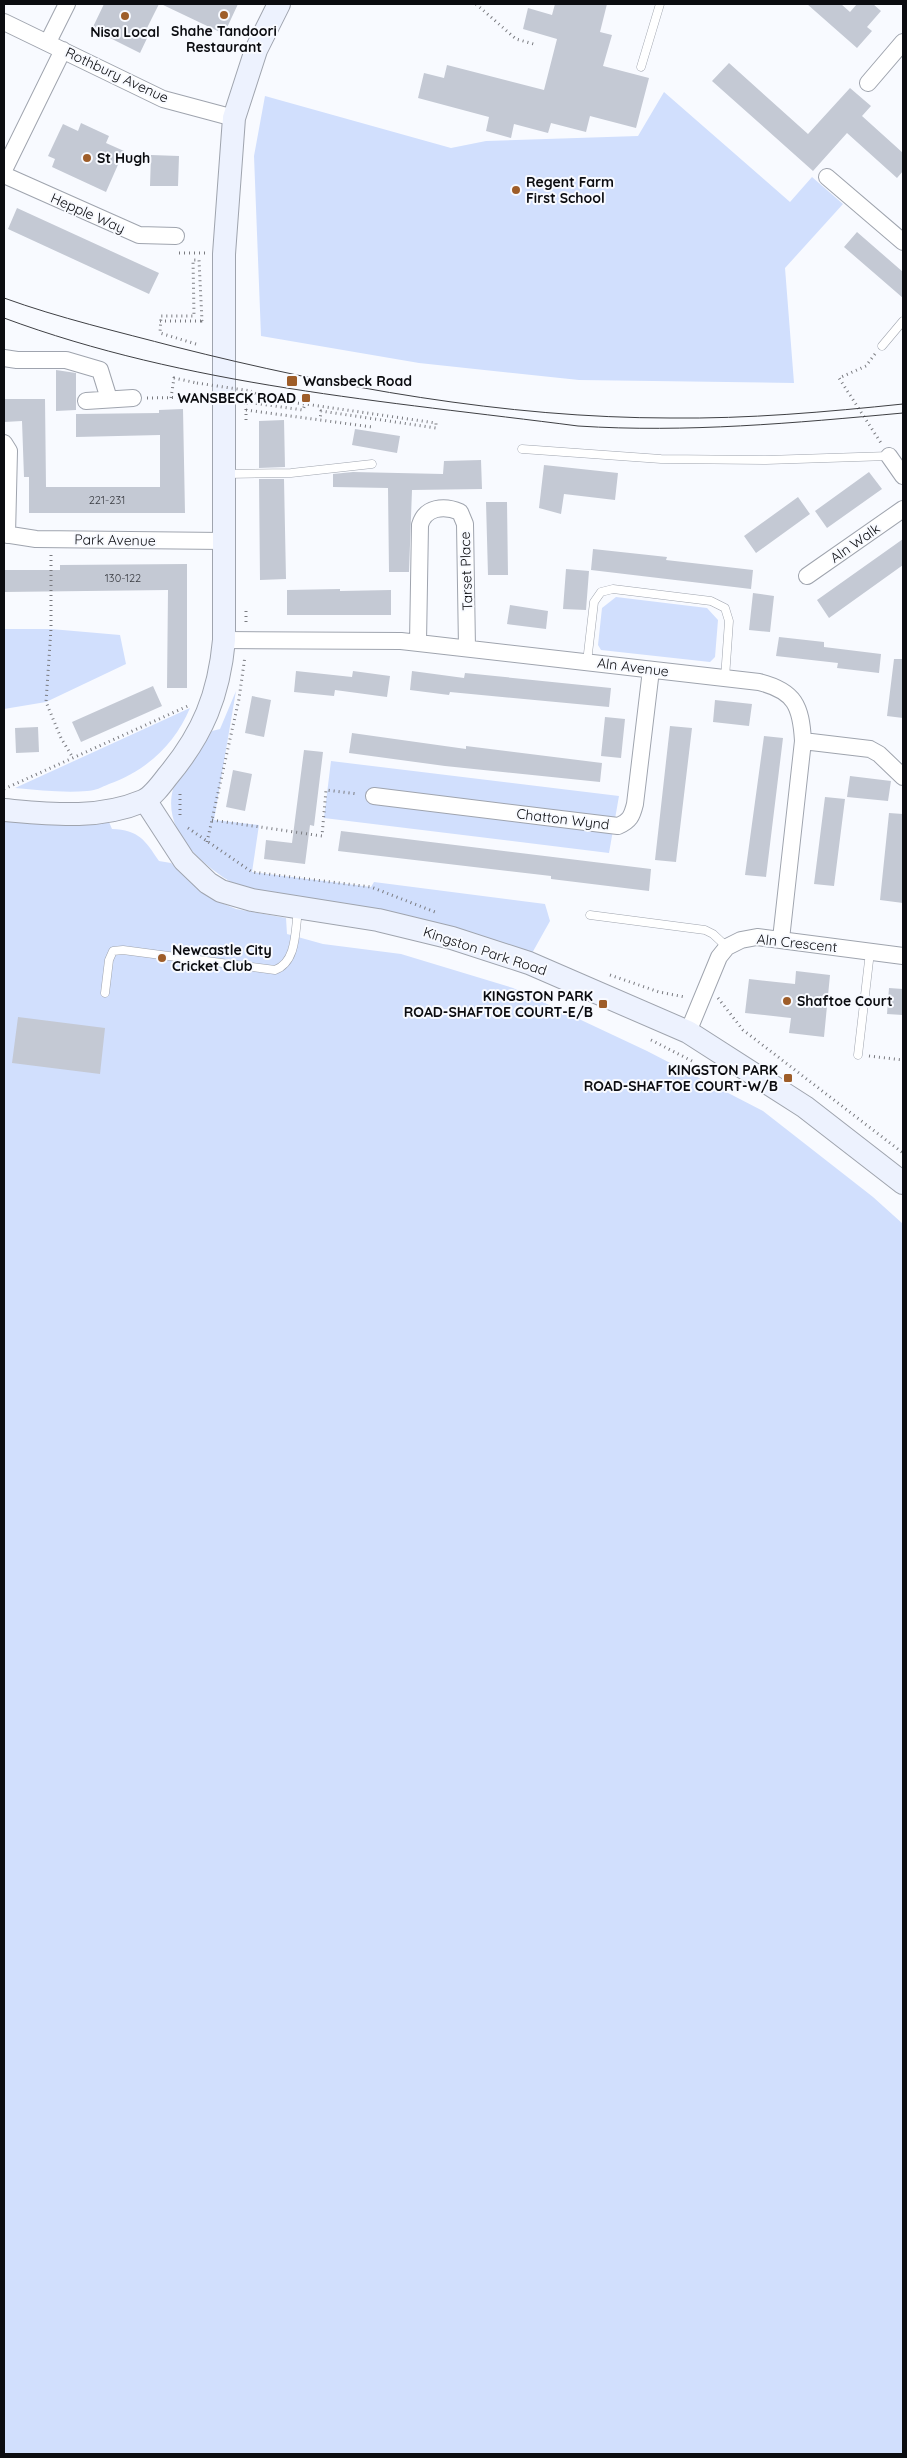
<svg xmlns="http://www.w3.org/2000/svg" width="907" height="2458" viewBox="0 0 907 2458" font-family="Quicksand,sans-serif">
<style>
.green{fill:#d1dffd}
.building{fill:#c4c9d4}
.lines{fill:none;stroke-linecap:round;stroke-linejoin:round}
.lane-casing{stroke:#9fa4ae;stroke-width:9}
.street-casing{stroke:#9fa4ae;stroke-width:18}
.secondary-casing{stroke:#9fa4ae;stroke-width:24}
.path{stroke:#7a7b80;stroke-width:3;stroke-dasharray:1 4;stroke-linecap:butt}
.lane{stroke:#fff;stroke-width:8}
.street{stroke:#fff;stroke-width:16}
.secondary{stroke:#edf2fe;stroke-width:22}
.tram{stroke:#3f4044;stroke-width:1}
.path-bridge{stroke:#7a7b80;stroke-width:3;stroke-dasharray:1 4;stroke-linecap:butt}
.poi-dot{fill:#9e5d29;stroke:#f8faff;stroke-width:2}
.labels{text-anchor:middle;stroke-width:4;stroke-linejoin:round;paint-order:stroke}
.number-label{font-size:11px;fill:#393b41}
.poi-label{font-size:14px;font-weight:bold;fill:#0b0c10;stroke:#f8faff;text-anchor:start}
.street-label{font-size:14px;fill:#0b0c10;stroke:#f8faff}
</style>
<rect width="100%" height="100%" fill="#f8faff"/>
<path class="green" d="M664 92 790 202 812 177 843 204 785 268 794 383 579 380 419 363 261 336 254 156 265 96 451 148 486 141 638 136Z
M616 597 707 608 718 620 715 657 710 662 601 650 598 645 602 608Z
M4 629H51L120 635 126 664 46 702 4 709Z
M236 691 214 820 259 825 252 872 371 887 374 882 545 904 550 921 531 955 234 884C201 864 162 831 173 789L212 731 220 729Z
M190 708C175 744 146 771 109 784 102 787 95 791 87 791 63 793 39 790 15 788Z
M331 761 619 796 609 853 324 818Z
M4 820 109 822 112 829C139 830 145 840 159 861L171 863 200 890 219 902 236 909 286 918 287 934 323 944 401 954 513 988 647 1051 763 1111 873 1197 903 1224V2454H4Z"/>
<path class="building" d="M104 4H159L146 30 150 32 140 53 92 29Z
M161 4H238L224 34Z
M555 4H607L600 32 612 35 603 66 649 78 636 128 590 116 586 132 551 123 548 133 514 124 511 138 486 131 489 117 418 98 424 73 444 78 447 65 544 90 557 39 523 29 528 8 552 15Z
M807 4H841L850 12 857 4H873L881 11 867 27 872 31 857 48Z
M729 63 808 134 850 88 871 106 862 116 903 153V171L897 178 847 133 813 171 712 81Z
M81 123 109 136 106 143 124 151 106 192 52 167 55 159 48 156 63 124 78 131Z
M151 155 179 156 178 186H150Z
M17 208 159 273 149 294 8 229Z
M857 232 903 272V298L844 247Z
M56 370 76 373V410L56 411Z
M4 399H45L46 487H160V435L76 437V414L159 413V410L183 409 185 513H29V477H24L22 421 4 422Z
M284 420 285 467 259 468V421Z
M355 429 400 436 397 453 352 445Z
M481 460 482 489 412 490 409 572H389L388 488 333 487V474L353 472 443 474 444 461Z
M544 465 618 473 615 500 564 494 561 514 539 508Z
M869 472 882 489 827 528 815 511Z
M259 479H284L286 579 260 580Z
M798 497 810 514 756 553 744 536Z
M486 502H507L508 575H488Z
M903 539V565L829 618 817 600Z
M593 549 667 557 666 560 753 570 751 589 591 570Z
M187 564V688H167L168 590 4 592V570H60V565Z
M566 569 589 571 586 610 563 609Z
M340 589V591L391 590V615H287V590Z
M753 593 774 596 770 632 749 630Z
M510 605 548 611 546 629 507 624Z
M779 637 824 642V647L881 654 879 673 837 668 838 663 776 656Z
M894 659H903V718L887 716Z
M296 671 352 677 353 671 390 676 387 697 335 690 334 696 294 692Z
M412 671 464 678 465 673 611 688 609 707 450 692 449 695 410 690Z
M153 686 162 706 81 742 72 722Z
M252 696 271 700 264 737 245 733Z
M715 700 752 704 749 726 713 722Z
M605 717 625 719 621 758 601 756Z
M670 726 692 728 676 862 655 860Z
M38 727 39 752 16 753 15 728Z
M352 733 466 749V746L602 763 600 782 445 766 349 753Z
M764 736 783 738 766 877 745 875Z
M304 750 323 752 314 826 310 825 305 864 264 859 266 840 292 843Z
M233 770 252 774 245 811 226 807Z
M850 776 891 781 888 801 847 797Z
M825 797 845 799 834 886 814 884Z
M889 813 903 814V903L880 900Z
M341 831 651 869 649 891 551 879V876L338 851Z
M796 971 830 975 824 1037 789 1033 791 1018 745 1013 749 979 795 984Z
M889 988 903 989V1015L887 1014Z
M18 1017 105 1028 100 1074 12 1063Z"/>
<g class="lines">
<g class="lane-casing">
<path id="lane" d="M641 67 660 4
M882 346 903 321
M522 449 661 459 766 460 889 456
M226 474 291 473 372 464
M587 662 594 602 601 592 613 589 711 601 725 608 729 621 725 678
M590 915 705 930 713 934 727 947
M105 993 109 960 113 951 123 950 275 970C297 962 295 931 298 910
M858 1055 870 952"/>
</g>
<g class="street-casing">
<path id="street" d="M4 22 163 99 234 118
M48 42 67 4
M868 83 903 42
M4 170 63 50
M4 175 139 235 176 236
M827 177 903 242
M4 358 17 360H66L100 370 109 399
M86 401 133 398
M4 443 9 451 7 535
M889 456 903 476
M4 534 36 539 223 541
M807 576 903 509
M224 640 401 641 759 682C795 691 801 706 803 741L781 939
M418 642 420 525C425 507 444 505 460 512L465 524 467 648
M803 741 870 749 879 754 903 777
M374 796 618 826C630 821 632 816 635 804L651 670
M688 1032 719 957 727 947 741 940 757 937 903 956"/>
</g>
<g class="secondary-casing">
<path id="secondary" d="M145 800 184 860 208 883 221 891 252 900 378 920 452 938 529 963 688 1032 805 1107 903 1183
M4 810C50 814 98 820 143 801 152 797 161 785 167 777 203 734 219 695 224 640V254L234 118 256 50 279 4"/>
</g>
<path class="path" d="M476 4 516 39 537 45
M179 253H206
M160 321H202
M196 344 160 333 161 316H194L193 260H199L202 321H206
M875 354 866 366 839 378 881 443
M306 397 305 404 436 423V428L321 411 320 420
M147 398 206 397
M171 398 174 378 197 383
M246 402 303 410 305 404 267 400 251 391
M246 404V420
M246 410 372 427
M51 555V629L46 702 61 738 73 758
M246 611V625
M4 789 190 705
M180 815V794
M212 820 322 836 326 790 358 794
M188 828 252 872 371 887 435 912
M207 842 239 699 245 656
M610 975 659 992 685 997
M718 998 743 1030 903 1153
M651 1040 694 1062
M869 1056 903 1060"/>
<use href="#lane" class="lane"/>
<use href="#street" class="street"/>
<use href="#secondary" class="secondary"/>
<path class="tram" d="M4 298C59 318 119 332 176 347 334 387 506 418 670 418 748 419 826 412 903 404
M4 318C187 386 385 401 578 426 687 433 794 423 903 413"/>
<path class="path-bridge" d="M197 383 251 391"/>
</g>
<g class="poi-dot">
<circle cx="224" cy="15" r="5"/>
<circle cx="125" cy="16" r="5"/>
<circle cx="87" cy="158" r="5"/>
<circle cx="516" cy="190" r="5"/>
<rect x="286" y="375" width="12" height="12" rx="2.5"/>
<rect x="301" y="393" width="10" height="10" rx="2.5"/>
<circle cx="162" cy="958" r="5"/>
<circle cx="787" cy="1001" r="5"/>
<rect x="598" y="999" width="10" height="10" rx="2.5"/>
<rect x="783" y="1073" width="10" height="10" rx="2.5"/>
</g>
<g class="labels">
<g class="number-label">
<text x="107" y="504">221-231</text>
<text x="123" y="582">130-122</text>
</g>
<g class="poi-label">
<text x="224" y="36" text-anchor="middle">Shahe Tandoori<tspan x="224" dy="16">Restaurant</tspan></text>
<text x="125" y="37" text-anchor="middle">Nisa Local</text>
<text x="97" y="163">St Hugh</text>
<text x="526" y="187">Regent Farm<tspan x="526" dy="16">First School</tspan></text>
<text x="303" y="386">Wansbeck Road</text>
<text x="296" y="403" text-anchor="end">WANSBECK ROAD</text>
<text x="172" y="955">Newcastle City<tspan x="172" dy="16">Cricket Club</tspan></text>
<text x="593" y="1001" text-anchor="end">KINGSTON PARK<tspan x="593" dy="16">ROAD-SHAFTOE COURT-E/B</tspan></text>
<text x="797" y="1006">Shaftoe Court</text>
<text x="778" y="1075" text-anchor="end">KINGSTON PARK<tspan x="778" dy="16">ROAD-SHAFTOE COURT-W/B</tspan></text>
</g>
<g class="street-label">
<text transform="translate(117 75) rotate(25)" y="5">Rothbury Avenue</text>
<text transform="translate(88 213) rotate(24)" y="5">Hepple Way</text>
<text transform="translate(115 540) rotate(1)" y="5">Park Avenue</text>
<text transform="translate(855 543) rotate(-35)" y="5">Aln Walk</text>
<text transform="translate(466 571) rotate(-92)" y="5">Tarset Place</text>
<text transform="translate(633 667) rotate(7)" y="5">Aln Avenue</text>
<text transform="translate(563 819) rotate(7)" y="5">Chatton Wynd</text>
<text transform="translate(797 943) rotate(6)" y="5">Aln Crescent</text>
<text transform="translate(485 951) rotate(18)" y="5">Kingston Park Road</text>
</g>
</g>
<rect width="907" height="2458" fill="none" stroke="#0b0c10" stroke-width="10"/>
</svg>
